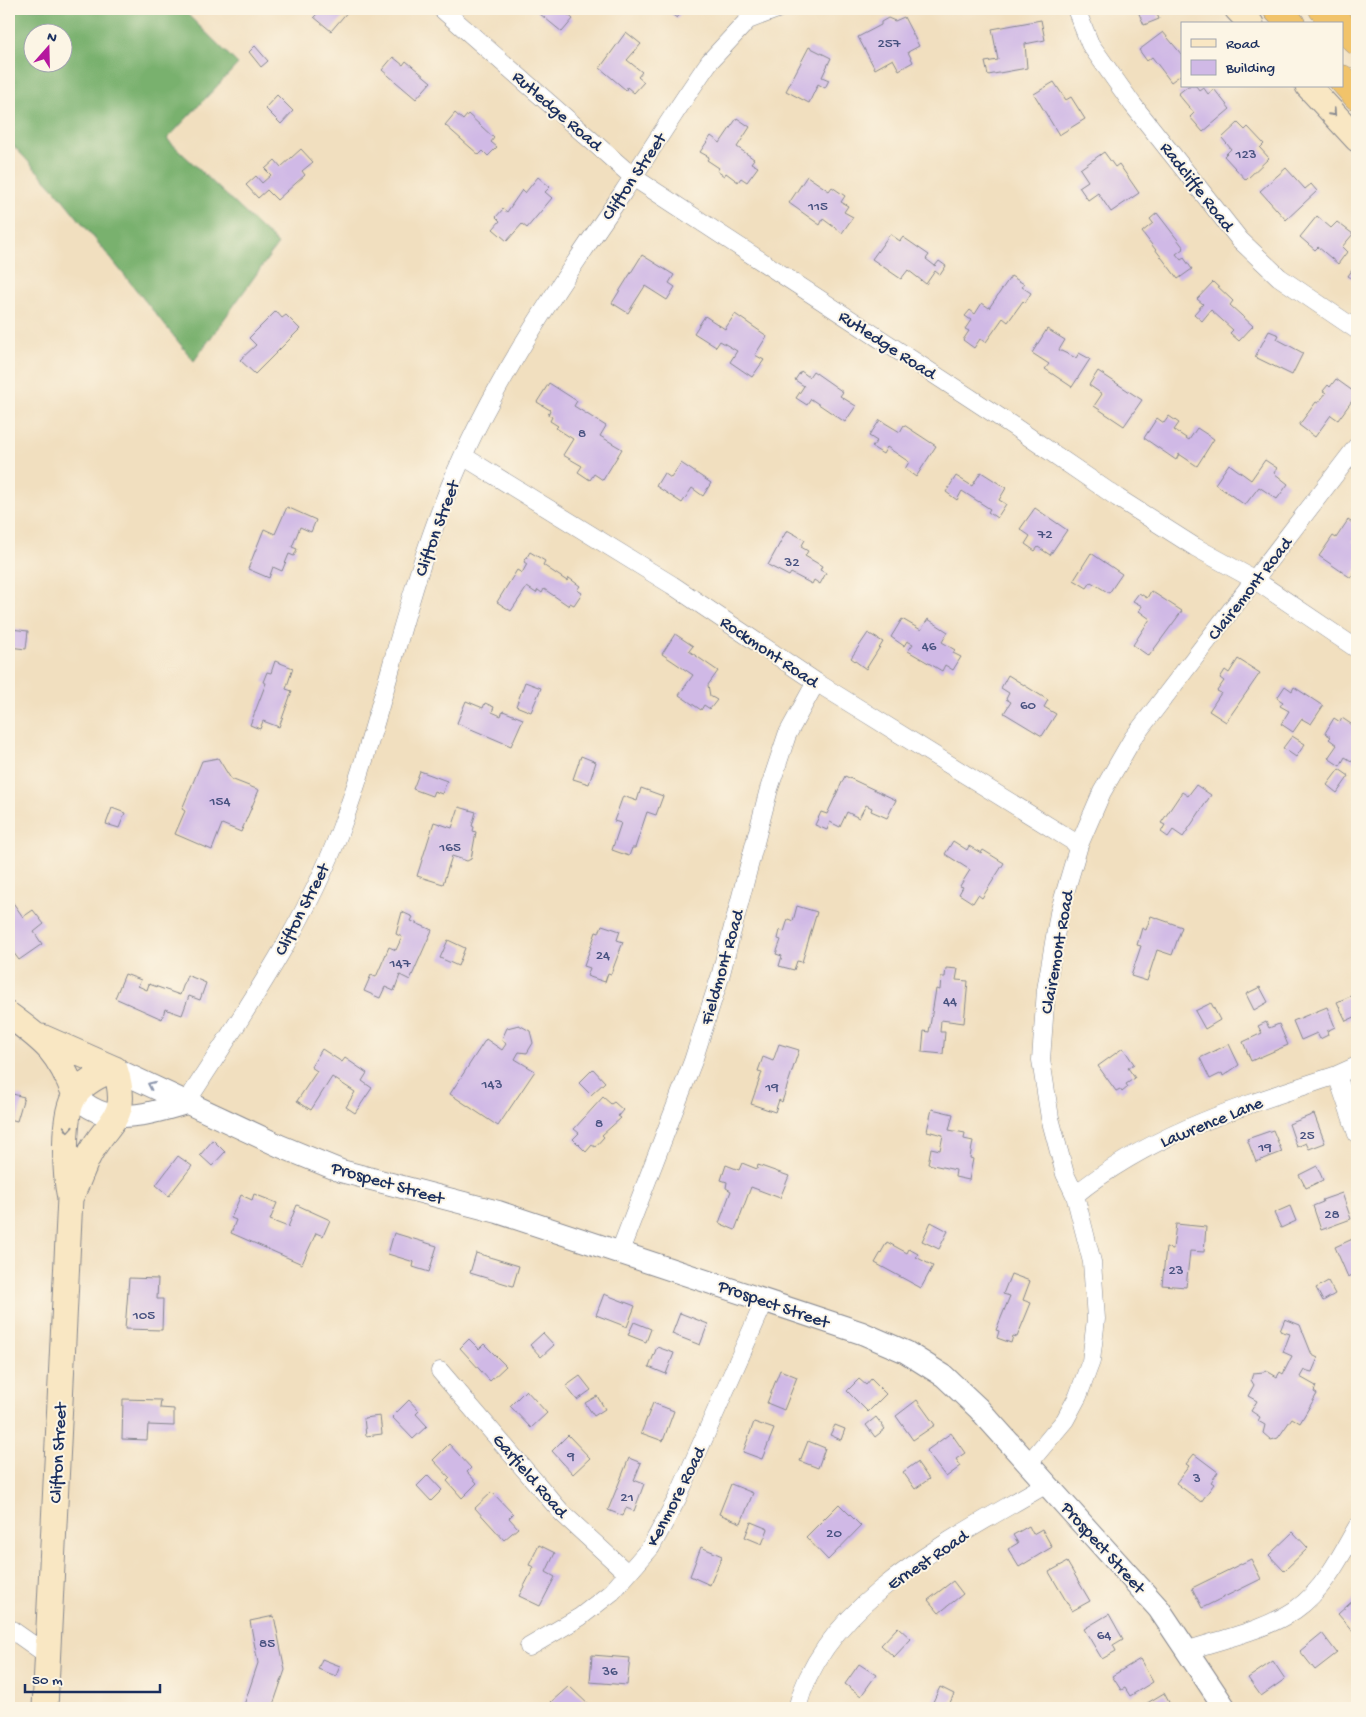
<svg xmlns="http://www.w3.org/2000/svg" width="1366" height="1717" viewBox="0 0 1366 1717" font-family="'Gochi Hand',sans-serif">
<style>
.forest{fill:#79b16e;stroke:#4a7066;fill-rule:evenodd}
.building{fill:#d0b9e6}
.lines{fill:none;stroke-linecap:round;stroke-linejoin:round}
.minor-casing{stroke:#86878e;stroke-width:19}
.tertiary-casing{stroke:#86878e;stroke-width:24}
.secondary-casing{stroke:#86878e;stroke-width:27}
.motorway-casing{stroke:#86878e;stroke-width:29}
.minor{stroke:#fff;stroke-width:18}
.tertiary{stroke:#fff;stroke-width:22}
.secondary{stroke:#f9e7c3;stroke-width:25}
.motorway{stroke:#f1c36a;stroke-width:28}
.oneway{stroke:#8a8b90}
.oneway2{stroke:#8d97ae}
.labels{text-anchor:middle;stroke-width:4;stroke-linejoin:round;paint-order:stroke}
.number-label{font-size:15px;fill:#485280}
.street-label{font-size:18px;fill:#1b2f5e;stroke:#fcf5e5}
</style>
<rect width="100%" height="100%" fill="#fcf5e5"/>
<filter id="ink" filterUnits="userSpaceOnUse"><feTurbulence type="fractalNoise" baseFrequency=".02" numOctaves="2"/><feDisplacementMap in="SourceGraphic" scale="10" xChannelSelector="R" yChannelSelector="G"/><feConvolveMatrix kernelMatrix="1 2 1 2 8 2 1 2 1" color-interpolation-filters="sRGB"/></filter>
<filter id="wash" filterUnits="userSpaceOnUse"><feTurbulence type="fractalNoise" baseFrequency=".0096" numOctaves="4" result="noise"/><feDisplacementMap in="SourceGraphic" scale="20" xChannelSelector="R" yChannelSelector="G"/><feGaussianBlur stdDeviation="1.12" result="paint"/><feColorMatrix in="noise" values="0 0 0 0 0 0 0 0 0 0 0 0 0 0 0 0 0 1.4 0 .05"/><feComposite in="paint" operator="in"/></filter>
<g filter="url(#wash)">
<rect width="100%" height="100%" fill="#f1dfbf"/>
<path class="forest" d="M9 9H182L238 64 167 139 278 244 194 361 56 191 9 141ZM32 32H62V62H32Z"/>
<g id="blocks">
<path class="building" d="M312 9H347L349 10 331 31 314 17 318 13Z
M534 9H568L565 12 573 19 562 32Z
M664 9H684L677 18Z
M1137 9H1155L1159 19 1144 25Z
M904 17 919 46 908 52 913 62 899 70 893 59 875 69 858 37 881 25V22L888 18 895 21Z
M1041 20 1045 40 1025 44 1027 68 988 75 985 62 998 60 992 29Z
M626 32 641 44 627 60 642 72 638 77 644 82 634 93 627 87 626 90 600 68Z
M1163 32 1182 55V74L1171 82 1152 57 1147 61 1139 50Z
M255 46 268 61 261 67 249 52Z
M809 47 831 58 822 77 829 80 825 88 818 84 809 103 786 91Z
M393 57 403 65 406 61 431 82 416 99 382 70Z
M1054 82 1066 100 1071 97 1085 119 1059 135 1034 94Z
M1188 86H1196L1199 90 1203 87 1208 94 1214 89 1230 109 1203 132 1190 117 1194 113 1178 94Z
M277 95 293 111 281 124 265 108Z
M455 113 463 120 468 114 494 138 491 142 497 147 488 156 483 151 479 155 445 125Z
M737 118 750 127 737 147 754 159 751 163 758 167 747 182 741 178 738 182 726 173 724 176 717 171 719 168 707 160 709 157 700 152 711 136 720 143Z
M1238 123 1245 130 1248 127 1264 144 1260 148 1269 158 1246 180 1224 156 1231 149 1222 138Z
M301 149 313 162 302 171 305 175 277 200 267 190 258 198 246 185 256 176 262 183 271 175 265 169 275 160 281 167Z
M1104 152 1115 167 1119 164 1139 193 1111 212 1098 193 1088 200 1079 187 1088 181 1080 169Z
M1286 168 1305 189 1311 184 1317 191 1286 220 1260 191Z
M807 176 829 191 832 187 845 196 841 202 848 206 844 212 853 217 842 233 823 219 820 225 789 203Z
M538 177 550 187 545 192 552 198 527 228 522 224 507 241 493 229 500 221 496 217 503 209 507 212 522 190 525 193Z
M1157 213 1184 248 1176 254 1181 260 1184 258 1192 269 1178 279 1142 232 1153 223 1150 219Z
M1317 216 1331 228 1337 222 1353 234 1342 247 1347 252 1338 264 1318 247 1315 250 1300 237Z
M890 234 900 241 903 237 929 255 926 259 935 266 939 261 946 266 940 275 935 271 926 284 908 270 901 279 872 259Z
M642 255 674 275 669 283 675 287 667 300 645 286 628 313 612 303Z
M1357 263V282L1348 276Z
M1011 276 1024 284 1022 287 1031 293 1025 303 1023 301 1008 322 1003 318 986 342 980 339 974 348 963 340 969 331 965 329 971 320 965 316 970 310 975 314 982 303 989 308Z
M1213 282 1233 301 1230 305 1253 326 1239 341 1230 333 1233 330 1211 310 1202 321 1194 314 1203 304 1197 299Z
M276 311 282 318 286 315 300 329 255 374 240 360 256 345 249 338Z
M735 314 767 336 755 355 764 360 752 377 730 362 737 351 720 341 716 347 694 333 705 316 725 329Z
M1047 329 1065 340 1059 350 1076 358 1079 353 1090 359 1072 387 1045 369 1049 364 1032 353Z
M1269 331 1279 335 1277 339 1303 353 1292 375 1255 357Z
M801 371 809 377 813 371 843 392 840 396 856 406 845 422 811 399 807 405 796 398 804 386 795 380Z
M1098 371 1142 400 1124 426 1094 406 1102 394 1089 385Z
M1336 379 1357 394 1338 420 1331 415 1315 437 1299 425 1316 402 1318 403 1326 393 1323 391 1328 385 1330 387Z
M549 383 577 401 574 406 606 426 600 436 622 449 603 480 594 474 590 480 578 472 582 466 563 455 573 439 556 428 558 426 550 421 552 417 548 415 550 410 537 402Z
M1169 416 1179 423 1174 430 1189 440 1197 428 1214 439 1197 466 1179 454 1176 460 1144 438 1157 418 1164 423Z
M880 420 900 432 904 425 936 446 916 477 905 469 909 462 887 447 883 454 872 447 877 441 869 436Z
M1265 460 1277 468 1274 473 1288 484 1277 499 1259 487 1245 505 1215 484 1229 464 1251 480Z
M681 463 711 483 703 496 692 488 682 503 656 486 664 473 671 478Z
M981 472 1006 488 999 500 1006 504 997 518 988 512 990 509 962 491 957 500 946 492 956 476 972 486Z
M287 507 316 520 311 532 300 527 292 547 297 549 294 556 289 554 282 571 273 567 269 578 248 569 264 529 275 534Z
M1035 508 1067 530 1050 555 1038 547 1035 551 1025 544 1030 536 1020 529Z
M1348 520 1357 526V533L1352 541 1357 544V568L1351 578 1319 556 1333 536 1336 538Z
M787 530 805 540 801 547 808 551 805 556 822 566 820 570 826 573 820 584 814 580 812 584 791 573 789 576 768 565Z
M530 552 545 561 543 565 567 581 569 578 580 586 577 590 582 593 574 605 570 603 569 606 544 589 542 593 538 590 536 593 527 587 511 611 497 602 517 570 522 573 527 564 524 562Z
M1091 553 1122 574 1109 593 1091 582 1087 588 1074 580Z
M1151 591 1182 611 1149 656 1133 645 1150 619 1139 611 1142 606 1133 601 1139 593 1147 598Z
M902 619 921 630 928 619 948 632 942 642 955 650 953 653 961 657 953 670 945 665 942 671 908 651 913 644 907 641 904 646 891 637Z
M11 629 28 631 26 649 9 647Z
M868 633 883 642 866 669 851 658Z
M675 634 693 646 689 651 718 671 708 685 710 696 717 700 710 709 704 705 701 710 679 695 693 675 662 654Z
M1238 659 1260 673 1226 722 1209 711 1221 693 1217 691 1224 681 1220 678 1225 670 1229 673Z
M275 661 293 668 286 689 292 691 279 727 263 721 260 729 250 725 266 683 263 682 267 672 271 673Z
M1008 675 1048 700 1044 707 1056 714 1042 736 1004 713 1011 702 1006 699 1009 693 1001 688Z
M525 682 541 688 531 712 516 706Z
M1285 686 1292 691 1294 687 1323 706 1311 724 1302 719 1293 732 1281 724 1289 711 1280 706 1283 702 1277 698Z
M466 701 483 708 485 703 494 707 492 712 501 716 503 711 523 719 511 746 457 723Z
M1334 718 1340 722 1342 718 1357 728 1356 764 1345 757 1340 766 1328 758 1337 745 1329 739 1331 737 1325 733Z
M1292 736 1305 744 1296 757 1283 748Z
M581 756 596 762 589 784 573 779Z
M218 758 231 779 259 790 241 832 222 824 212 850 175 834 185 811 182 809 202 761Z
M1339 769 1349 776 1337 793 1327 785Z
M420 771 447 781 442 794 434 791 432 796 413 789Z
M845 776 896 800 887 818 871 811 872 808 866 805 859 818 847 812 840 827 830 822 827 830 815 825 821 812 827 814Z
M1196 785 1211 795 1183 837 1173 830 1168 837 1161 832 1165 825 1161 823 1182 792 1188 796Z
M641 788 663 796 656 815 647 812 635 848H632L629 856 612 850 621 823 614 821 623 796 637 801Z
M459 807 476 812 472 826 474 827 473 831 476 832 471 859 467 861 452 856 443 884 417 876 434 822 452 828Z
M112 808 125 813 119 828 106 824Z
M953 841 967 850 969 846 981 853 983 850 1004 863 982 898 978 895 973 903 959 894 963 887 960 886 970 870 945 854Z
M9 897 23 917 33 910 44 924 34 932 42 944 19 960 13 952 10 954 9 951Z
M797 906 817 912 802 962 797 961 794 970 779 966 782 956 776 954 781 940 778 939 780 930 784 932 788 919 793 921Z
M402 912 413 917 411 921 432 930 410 980 400 975 394 991 385 987 380 998 364 991 371 975 376 977 389 947 396 950 402 937 396 934Z
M1151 916 1182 927 1172 955 1157 950 1147 981 1131 976 1141 946 1137 945 1142 928 1146 930Z
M602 925 620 931 617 940 623 942 611 974 608 973 605 982 587 976 590 968 584 966 596 932 599 933Z
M448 940 465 948 458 966 440 958Z
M946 968 958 969 956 980 968 981 964 1023 941 1020 940 1032H945L943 1054 922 1052 924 1031 929 1032 936 989 940 990 941 977H945Z
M125 974 141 980 138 986 147 990 149 984 180 995 187 975 206 983 200 1000 189 996 182 1015 165 1009 162 1019 115 998Z
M1260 987 1268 1002 1254 1010 1246 994Z
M1357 993V1016L1346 1021 1337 1002Z
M1211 1003 1220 1020 1205 1029 1195 1011Z
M1327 1007 1335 1027 1327 1031 1328 1035 1320 1039 1317 1033 1301 1040 1293 1021Z
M1266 1022 1269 1028 1279 1024 1288 1045 1251 1061 1243 1042 1262 1033 1258 1026Z
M519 1025 530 1031 533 1043 527 1053 519 1052 515 1059 535 1071 498 1126 450 1094 486 1039 502 1050 506 1044 502 1039 507 1028Z
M779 1044 799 1050 782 1102 779 1100 775 1112 751 1104 762 1072 758 1071 763 1057 773 1061Z
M1229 1044 1239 1065 1223 1076 1222 1073 1210 1079 1200 1058Z
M1123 1048 1134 1064 1128 1068 1135 1078 1126 1084 1128 1087 1122 1092 1120 1089 1116 1091 1098 1066Z
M322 1049 342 1062 345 1058 367 1073 362 1081 372 1088 355 1113 346 1107 355 1092 332 1077 311 1110 297 1101 317 1071 311 1067Z
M593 1069 605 1082 591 1095 579 1083Z
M9 1093 24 1097 17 1121 9 1119Z
M603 1097 611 1104 614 1102 623 1110 618 1116 621 1118 602 1135 604 1137 595 1147 592 1145 586 1152 573 1139 579 1133 574 1129Z
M932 1109 953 1114 949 1130 965 1133 964 1139 973 1141 970 1158 973 1159 969 1180 955 1177 956 1170 928 1164 931 1148 940 1150 943 1135 927 1131Z
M1314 1114 1325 1143 1309 1149 1306 1143 1297 1147 1289 1124Z
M1273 1130 1282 1152 1256 1162 1247 1139Z
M213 1140 225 1152 212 1166 200 1155Z
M178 1156 192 1166 169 1196 156 1185Z
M742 1163 757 1169 758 1165 789 1176 780 1198 751 1187 735 1230 719 1223 731 1191 726 1188 727 1182 721 1180 726 1165 739 1170Z
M1317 1166 1323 1180 1306 1188 1299 1175Z
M1342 1193 1351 1219 1321 1230 1313 1206 1323 1202 1322 1200Z
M254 1194 277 1203 270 1220 288 1227 297 1205 330 1220 323 1236 316 1233 302 1264 231 1233 236 1220 231 1218 241 1195 252 1200Z
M1290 1206 1296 1221 1281 1228 1274 1213Z
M931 1222 948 1231 939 1249 922 1241Z
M1176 1224 1206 1227 1204 1252 1190 1251 1186 1287 1162 1285 1166 1248 1173 1249Z
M394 1233 437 1246 429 1272 413 1267 414 1262 388 1254Z
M1357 1237V1273L1348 1277 1335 1247Z
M887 1242 907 1253 909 1249 918 1254 916 1257 933 1266 921 1288 875 1263Z
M476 1253 519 1266 513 1286 470 1273Z
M1011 1274 1030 1281 1023 1300 1031 1303 1017 1337 1013 1336 1011 1343 997 1338 999 1331 996 1330 1010 1296 1003 1294Z
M129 1278 158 1279 157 1299H163L162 1330 125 1329Z
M1328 1281 1335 1294 1323 1301 1316 1288Z
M604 1294 635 1306 627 1327 596 1315Z
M680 1313 708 1324 700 1345 672 1334Z
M1285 1319 1300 1325 1312 1355 1318 1358 1312 1372 1304 1370 1300 1377 1316 1386 1314 1392 1317 1394 1300 1423 1292 1418 1278 1438 1271 1440 1263 1433 1265 1425 1258 1421 1260 1417 1251 1411 1257 1401 1248 1396 1254 1385 1251 1380 1253 1373 1264 1372 1265 1370 1277 1377 1280 1372 1283 1374 1292 1356 1283 1352 1290 1334 1280 1331Z
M634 1322 651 1329 646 1342 628 1335Z
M543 1333 554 1345 541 1357 530 1345Z
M469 1339 479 1349 484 1344 506 1366 490 1381 460 1348Z
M657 1347 674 1353 666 1374 649 1367Z
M780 1370 797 1377 784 1410 767 1403Z
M580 1376 591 1390 577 1400 566 1386Z
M859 1379 866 1385 871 1379 886 1394 868 1412 847 1391Z
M526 1390 547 1413 531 1428 510 1406Z
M597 1396 605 1409 594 1416 585 1403Z
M123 1399 161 1400 160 1408 174 1409V1426L148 1425 147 1440 122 1439Z
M409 1400 419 1411 416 1414 427 1426 413 1439 392 1417Z
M917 1400 935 1425 913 1440 896 1416Z
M653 1403 674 1411 663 1441 641 1433Z
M380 1416 382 1434 366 1436 364 1418Z
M876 1417 885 1429 875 1437 866 1425Z
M754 1422 774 1429 762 1459 743 1452Z
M835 1425 845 1429 841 1440 830 1435Z
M951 1433 965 1453 956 1459 961 1466 946 1477 926 1451Z
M568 1435 590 1458 573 1474 552 1451Z
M808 1441 825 1448 818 1468 800 1461Z
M449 1444 471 1468 467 1472 477 1483 462 1498 447 1481 450 1478 433 1460Z
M1194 1454 1218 1472 1211 1482 1214 1484 1201 1502 1176 1483 1189 1466 1186 1464Z
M629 1458 641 1463 634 1480 644 1484 634 1511 626 1508 623 1516 608 1510Z
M917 1462 929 1479 915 1489 903 1472Z
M428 1475 442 1490 431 1501 417 1486Z
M731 1484 753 1493 741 1523 719 1514Z
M492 1492 513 1514 509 1518 518 1528 504 1540 475 1508Z
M839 1504 861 1526 828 1560 806 1537Z
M751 1522 768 1529 762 1544 745 1537Z
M1029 1526 1033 1534 1042 1529 1052 1547 1019 1567 1008 1549 1018 1543 1013 1535Z
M1293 1532 1308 1548 1284 1571 1269 1555Z
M539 1545 555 1553 546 1572 555 1577 540 1606 519 1596 534 1567 529 1565Z
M701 1547 722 1556 710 1585 690 1576Z
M1251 1559 1261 1579 1202 1608 1192 1588Z
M1067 1562 1090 1601 1072 1611 1049 1572Z
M953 1581 963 1594 939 1613 928 1600Z
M1357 1597V1632L1355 1634 1338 1614Z
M1109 1614 1123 1639 1113 1645 1116 1651 1102 1659 1084 1629Z
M274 1616 285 1670 272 1708H243L258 1663 250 1621Z
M898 1627 911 1639 894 1657 881 1645Z
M1322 1633 1337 1653 1315 1670 1300 1651Z
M592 1655 630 1658 627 1685 590 1682Z
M322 1659 340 1666 336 1676 318 1669Z
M1140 1659 1153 1682 1130 1696 1125 1688 1121 1690 1112 1676Z
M1273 1661 1285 1679 1261 1696 1248 1678Z
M859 1664 876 1675 861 1696 845 1684Z
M569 1686 592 1708H557L551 1702Z
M940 1687 954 1694 949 1705 956 1708H940L932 1704Z
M1164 1693 1172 1708H1139Z"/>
</g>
</g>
<g filter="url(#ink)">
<use href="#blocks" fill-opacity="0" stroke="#86878e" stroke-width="1"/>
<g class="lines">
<g class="minor-casing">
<path id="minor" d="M442 9 633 177 1013 426 1118 498 1195 547 1255 580 1357 649
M1076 9 1090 44 1133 105 1240 240 1279 277 1357 330
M463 456 672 585 816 682 1079 845
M1337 1075 1357 1134
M186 1103C241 1017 304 927 340 831 386 708 408 576 463 456 506 363 564 278 622 194 651 150 679 105 710 61L748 20 777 9
M1075 1195C1153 1132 1243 1106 1337 1075L1357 1066
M620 1251 693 1061 720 977 769 789 787 735 816 682
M440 1371 562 1513 627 1573
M1029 1463 1065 1420 1078 1396 1091 1361 1096 1319 1092 1262 1075 1195 1065 1174 1050 1118 1041 1060 1046 990 1059 913 1079 845 1102 792 1133 738 1357 446
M9 1628 46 1654
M529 1647 580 1617 612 1592 651 1547 677 1499 765 1300
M1186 1651C1222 1639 1263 1631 1295 1610 1323 1591 1341 1556 1357 1527
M797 1708C825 1599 958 1537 1048 1483"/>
</g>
<g class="tertiary-casing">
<path id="tertiary" d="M115 1069 280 1146 341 1171 498 1212 862 1333 906 1352 944 1376 978 1408 1159 1609 1225 1708
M75 1095C106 1129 148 1114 186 1103"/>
</g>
<g class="secondary-casing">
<path id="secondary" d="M1237 9 1251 24
M1308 86 1357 139
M9 1015C45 1042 58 1051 75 1095
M42 1037 115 1069
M70 1198C77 1185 81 1172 87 1159 106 1119 132 1121 115 1069
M45 1708 70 1198C65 1175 61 1113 76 1094 86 1081 101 1074 115 1069"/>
</g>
<g class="motorway-casing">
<path id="motorway" d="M1277 9 1291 24
M1323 9 1339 24
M1342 27 1357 41
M1342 79 1357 96"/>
</g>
<use href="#minor" class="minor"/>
<use href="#tertiary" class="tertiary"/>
<use href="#secondary" class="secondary"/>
<use href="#motorway" class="motorway"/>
</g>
<defs><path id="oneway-chevron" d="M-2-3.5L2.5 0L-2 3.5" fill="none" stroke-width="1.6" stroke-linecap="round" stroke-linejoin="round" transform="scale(1.25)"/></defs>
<g class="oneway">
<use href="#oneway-chevron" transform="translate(1333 113) rotate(47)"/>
<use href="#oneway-chevron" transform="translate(68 1129) rotate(94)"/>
</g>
<use class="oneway2" href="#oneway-chevron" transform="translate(151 1085) rotate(-155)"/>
</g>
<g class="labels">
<g class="number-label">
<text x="889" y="47">257</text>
<text x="1246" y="158">123</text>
<text x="818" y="210">115</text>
<text x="582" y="437">8</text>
<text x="1045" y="538">72</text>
<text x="792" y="566">32</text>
<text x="929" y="650">46</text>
<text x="1028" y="709">60</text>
<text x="220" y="805">154</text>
<text x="450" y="851">165</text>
<text x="603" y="959">24</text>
<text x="400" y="967">147</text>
<text x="950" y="1005">44</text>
<text x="492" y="1088">143</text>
<text x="772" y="1091">19</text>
<text x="599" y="1127">8</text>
<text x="1307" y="1139">25</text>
<text x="1265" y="1151">19</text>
<text x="1332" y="1218">28</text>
<text x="1176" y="1274">23</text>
<text x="144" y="1319">105</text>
<text x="571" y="1460">9</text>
<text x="1197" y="1482">3</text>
<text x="627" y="1501">21</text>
<text x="834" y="1537">20</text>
<text x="1104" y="1639">64</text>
<text x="267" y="1647">85</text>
<text x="610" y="1675">36</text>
</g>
<g class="street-label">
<text transform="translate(558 110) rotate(41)" y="6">Rutledge Road</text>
<text transform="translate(633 176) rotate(-56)" y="6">Clifton Street</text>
<text transform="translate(1198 186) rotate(52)" y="6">Radcliffe Road</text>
<text transform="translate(888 344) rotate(33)" y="6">Rutledge Road</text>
<text transform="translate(436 528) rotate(-70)" y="6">Clifton Street</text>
<text transform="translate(1249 588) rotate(-52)" y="6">Clairemont Road</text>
<text transform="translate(770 651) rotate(34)" y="6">Rockmont Road</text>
<text transform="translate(301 909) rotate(-63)" y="6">Clifton Street</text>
<text transform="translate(1056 952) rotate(-80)" y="6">Clairemont Road</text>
<text transform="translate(721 967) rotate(-74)" y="6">Fieldmont Road</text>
<text transform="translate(1211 1121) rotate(-22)" y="6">Lawrence Lane</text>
<text transform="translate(388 1182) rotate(16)" y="6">Prospect Street</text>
<text transform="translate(774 1303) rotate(19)" y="6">Prospect Street</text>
<text transform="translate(57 1453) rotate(-87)" y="6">Clifton Street</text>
<text transform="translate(531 1475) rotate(49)" y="6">Garfield Road</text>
<text transform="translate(675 1496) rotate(-63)" y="6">Kenmore Road</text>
<text transform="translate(1104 1547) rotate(48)" y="6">Prospect Street</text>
<text transform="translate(927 1559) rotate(-34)" y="6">Ernest Road</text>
</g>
</g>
<rect width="1366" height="1717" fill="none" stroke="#fcf5e5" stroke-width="30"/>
<rect x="1181" y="22" width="162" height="65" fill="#fcf5e5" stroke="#a2a6af"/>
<rect x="1191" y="39" width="25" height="8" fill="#f9e7c3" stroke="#a2a6af"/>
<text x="1226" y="48" font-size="15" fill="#1b2f5e">Road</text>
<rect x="1191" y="60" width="25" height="15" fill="#d0b9e6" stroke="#a2a6af"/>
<text x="1226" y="72" font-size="15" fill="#1b2f5e">Building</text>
<g transform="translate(48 48) rotate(20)"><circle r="24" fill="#fcf5e5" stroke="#a2a6af"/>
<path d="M0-4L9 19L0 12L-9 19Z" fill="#b5179e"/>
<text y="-8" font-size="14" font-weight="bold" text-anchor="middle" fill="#1b2f5e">N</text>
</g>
<path d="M25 1684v8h135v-8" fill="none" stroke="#1b2f5e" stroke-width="2.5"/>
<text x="32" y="1684" font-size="15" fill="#1b2f5e" stroke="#fcf5e5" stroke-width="4" paint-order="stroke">50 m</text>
</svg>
